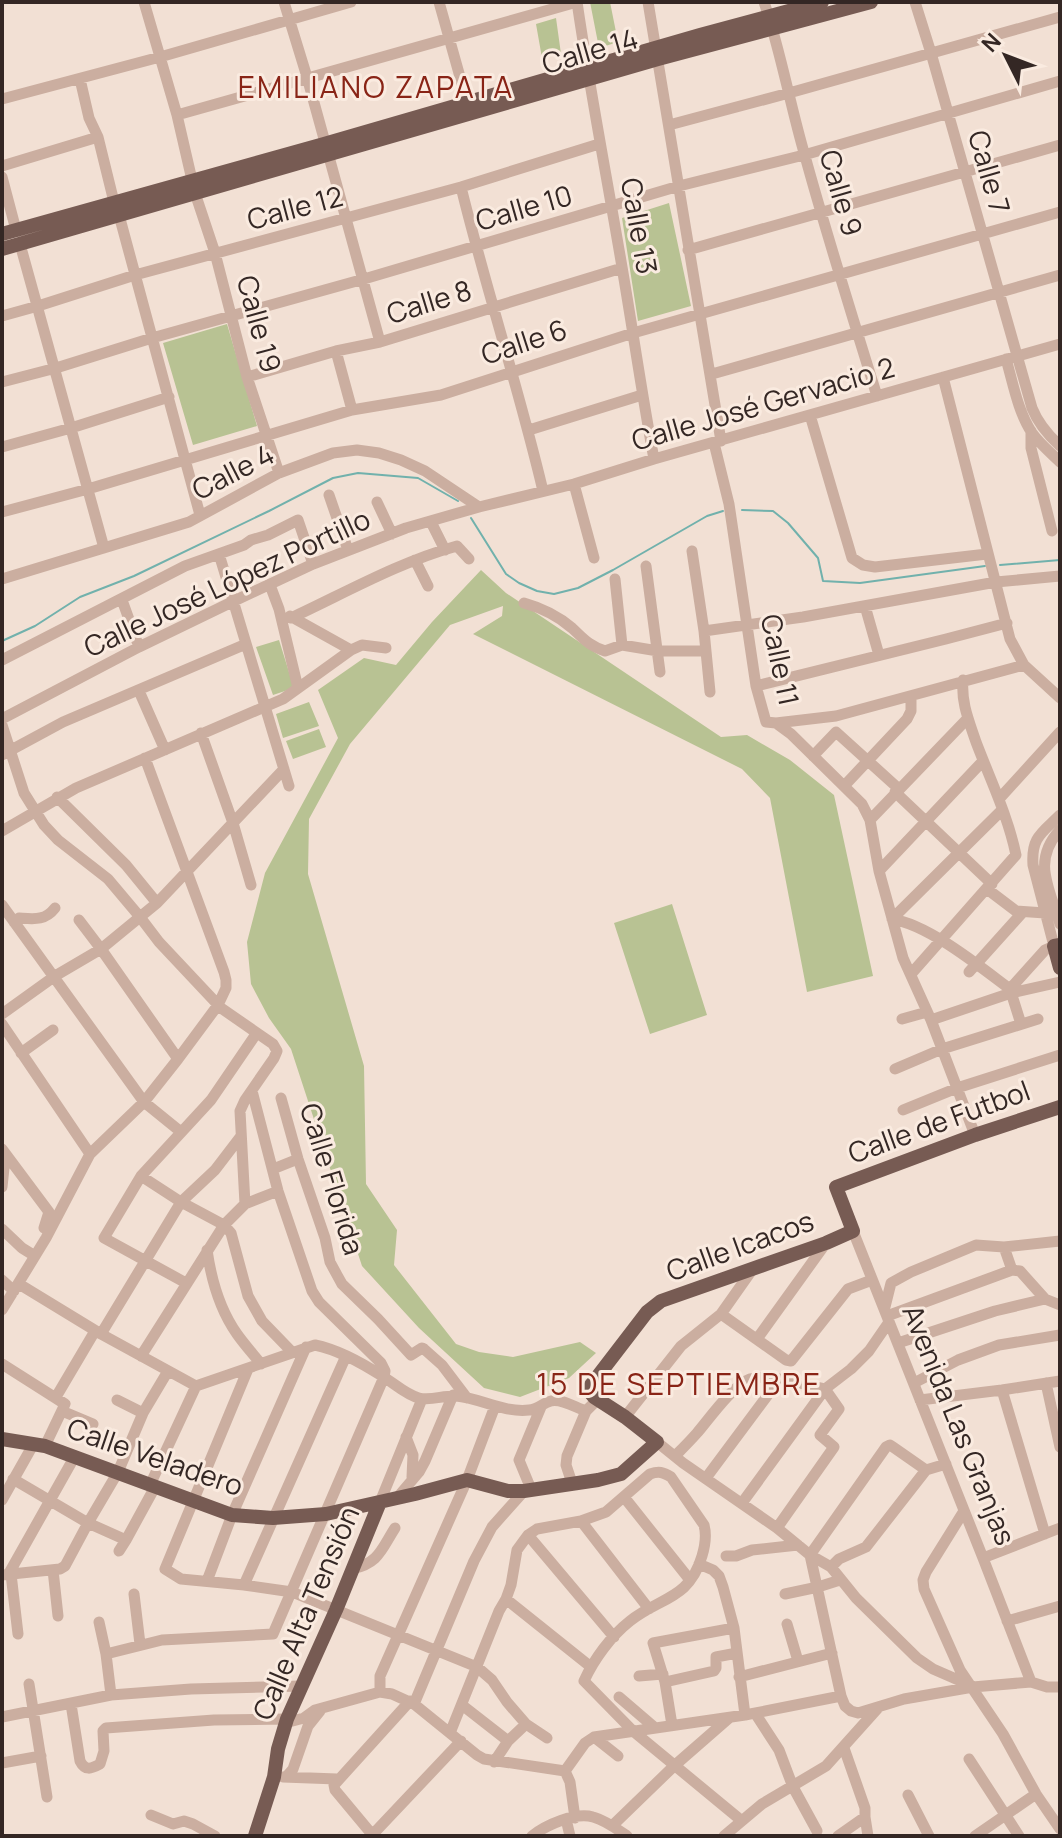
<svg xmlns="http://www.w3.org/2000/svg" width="1062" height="1838" viewBox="0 0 1062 1838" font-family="Manrope,sans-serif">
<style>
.green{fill:#b8c293}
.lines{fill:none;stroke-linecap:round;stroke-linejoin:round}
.stream{stroke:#71b1ac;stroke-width:2}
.minor{stroke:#cbaea0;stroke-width:11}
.major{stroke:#775b53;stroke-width:14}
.labels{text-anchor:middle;stroke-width:6;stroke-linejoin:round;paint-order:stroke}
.street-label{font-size:28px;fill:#342724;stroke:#faebe0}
.neighbourhood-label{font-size:30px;letter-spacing:2px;fill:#892416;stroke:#faebe0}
</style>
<rect width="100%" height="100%" fill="#f2e0d4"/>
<path class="green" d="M590 2H610L618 42 599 48Z
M556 18 561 54 542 58 536 24Z
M669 203 691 306 638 321 622 218Z
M227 324 257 426 193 445 163 343Z
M481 570 506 593 721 737 747 735 790 760 834 795 873 976 807 992 770 798 742 769 473 634 502 616 503 606 450 625 350 744 309 819 308 874 364 1066 366 1184 397 1230 394 1265 456 1344 479 1352 513 1357 580 1342 596 1353 569 1378 520 1397 484 1388 419 1328 362 1266 291 1049 269 1018 251 984 247 942 265 873 338 738 318 690 364 658 396 665 432 622Z
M279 640 294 688 273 695 256 647Z
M309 702 319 726 283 738 276 714Z
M319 729 326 747 293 759 286 741Z
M672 904 707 1015 650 1034 614 923Z"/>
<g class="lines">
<path class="stream" d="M742 510 773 511 788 523 818 558 823 581 860 583 985 566
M471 518 506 574 519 583 537 591 554 594 578 588 613 570 707 516 723 511
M1000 565 1060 560
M2 641 35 626 80 597 134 576 269 511 333 478 358 473 418 478 458 501"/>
<path class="minor" d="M144 2 177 115 195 193 215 253 247 377 279 473
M284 2 307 77 380 342
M439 2 469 109
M577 2C590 91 607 178 622 267 633 331 642 395 654 459
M648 2 721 441
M764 2C781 52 790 105 805 156 827 236 852 316 877 396
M915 2 931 53 1032 408C1038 423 1048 435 1060 446
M80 79 89 118 98 137 114 202
M2 99 160 57 351 2
M177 115 577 2
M669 125 789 93 1060 17
M2 166 98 137
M2 177 16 230
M461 187C486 289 519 389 543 491
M119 215 200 515
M20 244 104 548
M688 250 1060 145
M2 316 38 306 135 275 461 187 599 144
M336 351 352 410
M1006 359C1013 383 1018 412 1032 433 1040 444 1051 453 1060 462
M712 374 1060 275
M247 377 336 351 380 342 622 268
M943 377 1010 639 1024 665 1060 698
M2 382 56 368 152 338 364 279 679 186 804 155 1060 81
M810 415 852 558 863 565 875 567 987 554
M529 430 642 395
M1031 431V448L1052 531
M714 443 729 504 756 686 766 722 776 723 836 716 1024 665
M2 447 71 428 169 397
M574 484 594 558
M329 495 348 550
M377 502 392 534
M2 512 88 489 352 410 441 395 633 333 1060 212
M431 522 445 550
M692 551 704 631 710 692
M219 554 289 786
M415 560 428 586
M646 566 660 672
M2 579 189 522 279 473 333 453 357 450 379 453 401 460 425 471 479 507
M615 579 622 645
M270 585 279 609 298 688
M122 600 139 647
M524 603C542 608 557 615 572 628 584 639 588 645 605 651L622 645 658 651H706
M865 606 879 655
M290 616 351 650
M291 618C345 593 399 562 457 546L469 559
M704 631 803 617 996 582 1060 576
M2 660 185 566 244 545 251 540 268 535 298 520 313 564
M756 686 946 639 1007 623
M139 691 165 750
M2 719 139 647 234 601 313 564 406 528 479 507 574 484 654 459 1060 344
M776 723 791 734 862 804 870 820 879 871 903 958 931 1020 975 1135
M2 725 24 793 44 825 58 840 108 879 140 917 159 942 221 1008 273 1044 277 1051 274 1058 245 1100 240 1111 245 1204
M201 733 233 823 251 885
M2 755 63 722 246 644
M813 756 836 732 899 789
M845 785 907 719 911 711V696
M895 792 992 884
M57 797 126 865 157 903
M999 799 1060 732
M870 820 968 718
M1060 830C1031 861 1050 889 1060 924
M2 831 76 788 283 699 351 650 362 645 386 648
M879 871 983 761
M987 889 1016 911 1045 913
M2 905 144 1102 181 1132
M892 919 1002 810
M892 919C929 925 979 966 1010 989
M79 920 101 949 178 1059
M14 922 19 918C34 919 45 921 55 908
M969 972 1022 913
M911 974 1016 855C1008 816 990 779 976 742 969 721 961 703 963 680
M2 1014 55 976 101 949 157 903 284 769
M902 1019 927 1012
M931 1020 1011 993 1060 982
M2 1024 90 1154
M1021 1024 1010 989 1045 950 1054 946 1033 865C1031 837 1042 833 1060 815
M21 1053 53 1030
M895 1069 942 1049 1038 1019
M281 1098 298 1159 325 1238 330 1262 337 1275 342 1284 378 1319 411 1355 422 1348 424 1349 442 1365 467 1398
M903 1110 957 1088 1060 1055
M2 1149 49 1212 44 1228
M273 1169 298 1159
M141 1176 181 1202 224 1225 231 1233 248 1296 262 1321 292 1352
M2 1187 4 1168 7 1157
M2 1229 22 1248 35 1256
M853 1231 983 1558 1031 1682
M1004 1247 1012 1270
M207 1250C211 1278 220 1310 237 1334 244 1344 253 1354 261 1364
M2 1280 14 1291
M186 1283 104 1238 141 1176 211 1100 256 1034
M19 1284 101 1334 196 1386
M885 1307 891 1283 911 1272 976 1245 1004 1247 1060 1241
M2 1310 46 1238 90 1154 144 1102 178 1059 218 1005 226 988V980L224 972 145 758
M721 1314 786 1360 791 1361 848 1289 872 1280
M887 1316 1012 1270 1020 1271 1045 1299 1060 1305
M101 1334 181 1202 215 1170 241 1136
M757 1339 826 1243
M898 1343 995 1311 1045 1299
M141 1356 224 1225 245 1204 278 1191
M2 1364 65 1404 45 1446
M248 1369 165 1569 181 1579 244 1585 292 1592 477 1667 492 1680 507 1702 526 1724 547 1738
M914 1383 958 1360 999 1345 1060 1335
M1046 1383 1060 1447
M196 1386 315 1345C339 1350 362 1363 382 1376 394 1383 406 1395 419 1398 431 1401 444 1395 456 1396 480 1398 504 1413 529 1410 538 1409 543 1403 551 1401 561 1398 576 1408 586 1411L598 1399
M1002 1390 1045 1534
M56 1397 95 1331
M117 1400 143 1413
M920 1400 1002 1390 1060 1381
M62 1411 93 1424
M625 1417 681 1346 721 1314 752 1270
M406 1437 413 1455 412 1477
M657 1442 683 1463 777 1528 810 1555 831 1567 856 1598 917 1658 933 1669 972 1686
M675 1456C682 1449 690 1441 697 1433 709 1419 733 1385 750 1379 768 1373 805 1385 825 1389L839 1409 820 1435 834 1447 777 1528
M926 1470 893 1447 890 1445 886 1447 810 1555 841 1696 845 1706 851 1711 858 1713 904 1699 973 1687 1031 1682 1047 1687H1060
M706 1478 779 1380
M13 1479 88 1523 126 1540
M572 1483 566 1465 567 1456 586 1411
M150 1485 196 1386
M531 1489 519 1460 541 1407
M624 1497 690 1580
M397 1498 419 1472 425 1461 453 1395
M2 1500 33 1445
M380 1502 422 1399
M742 1503 825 1389 851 1369 869 1351 889 1322
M964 1511 926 1572 923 1580 924 1589 960 1670 1003 1734 1036 1794 1060 1829
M581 1521 649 1609
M528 1535 614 1637
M119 1551 126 1540 155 1487
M726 1556H736L752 1550 798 1545
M983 1558 1060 1528
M699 1564 713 1570 719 1576 723 1587 734 1628 745 1715
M831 1567 839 1559 866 1547 926 1470 946 1464
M352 1569C379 1563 381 1550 395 1528
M53 1570 58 1616
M11 1574 18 1634
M2 1575 60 1569 65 1566 88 1523 118 1472 143 1413 168 1371
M8 1575 75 1456
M207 1581 232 1515 306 1347
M244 1585 346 1356
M134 1594 140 1644
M785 1594 818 1587 840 1580
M506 1599 591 1667
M1007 1621 1060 1606
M99 1622 106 1654 111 1695
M787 1624 798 1661
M106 1654 162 1640 273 1634 384 1377 385 1371 381 1363 319 1302 312 1291 278 1191 252 1091
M639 1676 663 1674
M739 1677 832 1653
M665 1682 714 1671 716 1668V1657L737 1653
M29 1684 47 1797
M380 1692V1676L467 1480 495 1406
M619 1697 654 1727
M410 1701 334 1785 335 1790 370 1832 372 1834 375 1832 461 1741
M71 1704 80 1761C85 1771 91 1769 100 1764L104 1751 103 1731 106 1728 214 1720 287 1719
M414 1704 474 1561 492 1527 524 1491
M462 1705 508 1741
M755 1713 779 1750 793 1787 817 1831
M2 1717 111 1695 191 1689 302 1686
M285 1723 304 1718 315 1710 380 1692 392 1694 414 1704 477 1755 484 1759 565 1771
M672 1725 665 1682 653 1643 734 1628
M450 1733 499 1611 506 1599 511 1585 517 1550 528 1535 537 1529 581 1521 606 1512 650 1474C659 1471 663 1472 671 1477L704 1525C707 1536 705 1546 702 1556 689 1600 660 1597 630 1621 611 1636 594 1659 584 1681L633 1731 742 1821
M594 1737 618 1756
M844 1748 865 1808V1817L868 1836
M969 1759 1019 1836
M494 1762 508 1741 526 1724
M2 1763 41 1756
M565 1771 585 1743 594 1737 745 1715 841 1696
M565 1771 570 1782 575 1818
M283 1777 337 1779
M286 1777 293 1769 308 1726 320 1711
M908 1795 929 1836
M151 1815 173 1824 184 1821 193 1824 215 1836
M566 1819 570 1836
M612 1826 674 1766 729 1718
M532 1836C546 1825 575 1812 593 1817 605 1820 617 1829 627 1836
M724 1836 762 1804 826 1766 878 1708
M838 1836 865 1817
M975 1836 1036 1794"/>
<path class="major" d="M2 234 324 144 700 35 822 2
M2 249 658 59 871 2
M1060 945 1054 946 1060 968
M2 1439 45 1446 232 1515 273 1518 326 1514 415 1494 467 1480 508 1491H524L598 1480 621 1474 657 1442 625 1417 594 1397 589 1391 591 1385 647 1312 661 1301 826 1243 853 1231 836 1187 975 1135 1060 1107
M255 1836 274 1777 278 1749 287 1719 336 1610 380 1502"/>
</g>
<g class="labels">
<g class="street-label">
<text transform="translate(590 51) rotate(-16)" y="10">Calle 14</text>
<text transform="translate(989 172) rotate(74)" y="10">Calle 7</text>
<text transform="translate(841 193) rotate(74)" y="10">Calle 9</text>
<text transform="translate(295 208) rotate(-15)" y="10">Calle 12</text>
<text transform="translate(524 208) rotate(-16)" y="10">Calle 10</text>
<text transform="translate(639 226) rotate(80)" y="10">Calle 13</text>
<text transform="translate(429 302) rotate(-17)" y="10">Calle 8</text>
<text transform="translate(259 324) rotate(75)" y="10">Calle 19</text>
<text transform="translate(524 342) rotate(-18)" y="10">Calle 6</text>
<text transform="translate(763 404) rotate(-16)" y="10">Calle José Gervacio 2</text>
<text transform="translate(233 472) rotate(-27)" y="10">Calle 4</text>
<text transform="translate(227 583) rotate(-25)" y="10">Calle José López Portillo</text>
<text transform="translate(780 660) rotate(78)" y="10">Calle 11</text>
<text transform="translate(939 1122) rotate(-20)" y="10">Calle de Futbol</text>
<text transform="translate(332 1179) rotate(73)" y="10">Calle Florida</text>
<text transform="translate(740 1246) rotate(-20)" y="10">Calle Icacos</text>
<text transform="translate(959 1425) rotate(68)" y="10">Avenida Las Granjas</text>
<text transform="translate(155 1457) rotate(19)" y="10">Calle Veladero</text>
<text transform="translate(306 1613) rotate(-67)" y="10">Calle Alta Tensión</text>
</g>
<g class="neighbourhood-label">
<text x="376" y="98">EMILIANO ZAPATA</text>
<text x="679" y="1395">15 DE SEPTIEMBRE</text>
</g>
</g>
<rect width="1062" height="1838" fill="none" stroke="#342724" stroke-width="8"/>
<g transform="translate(1006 56) rotate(312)" stroke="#faebe0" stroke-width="6" paint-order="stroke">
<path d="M0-6L14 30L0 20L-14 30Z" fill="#342724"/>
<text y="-12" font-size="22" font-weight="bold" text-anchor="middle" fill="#342724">N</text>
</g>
</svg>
